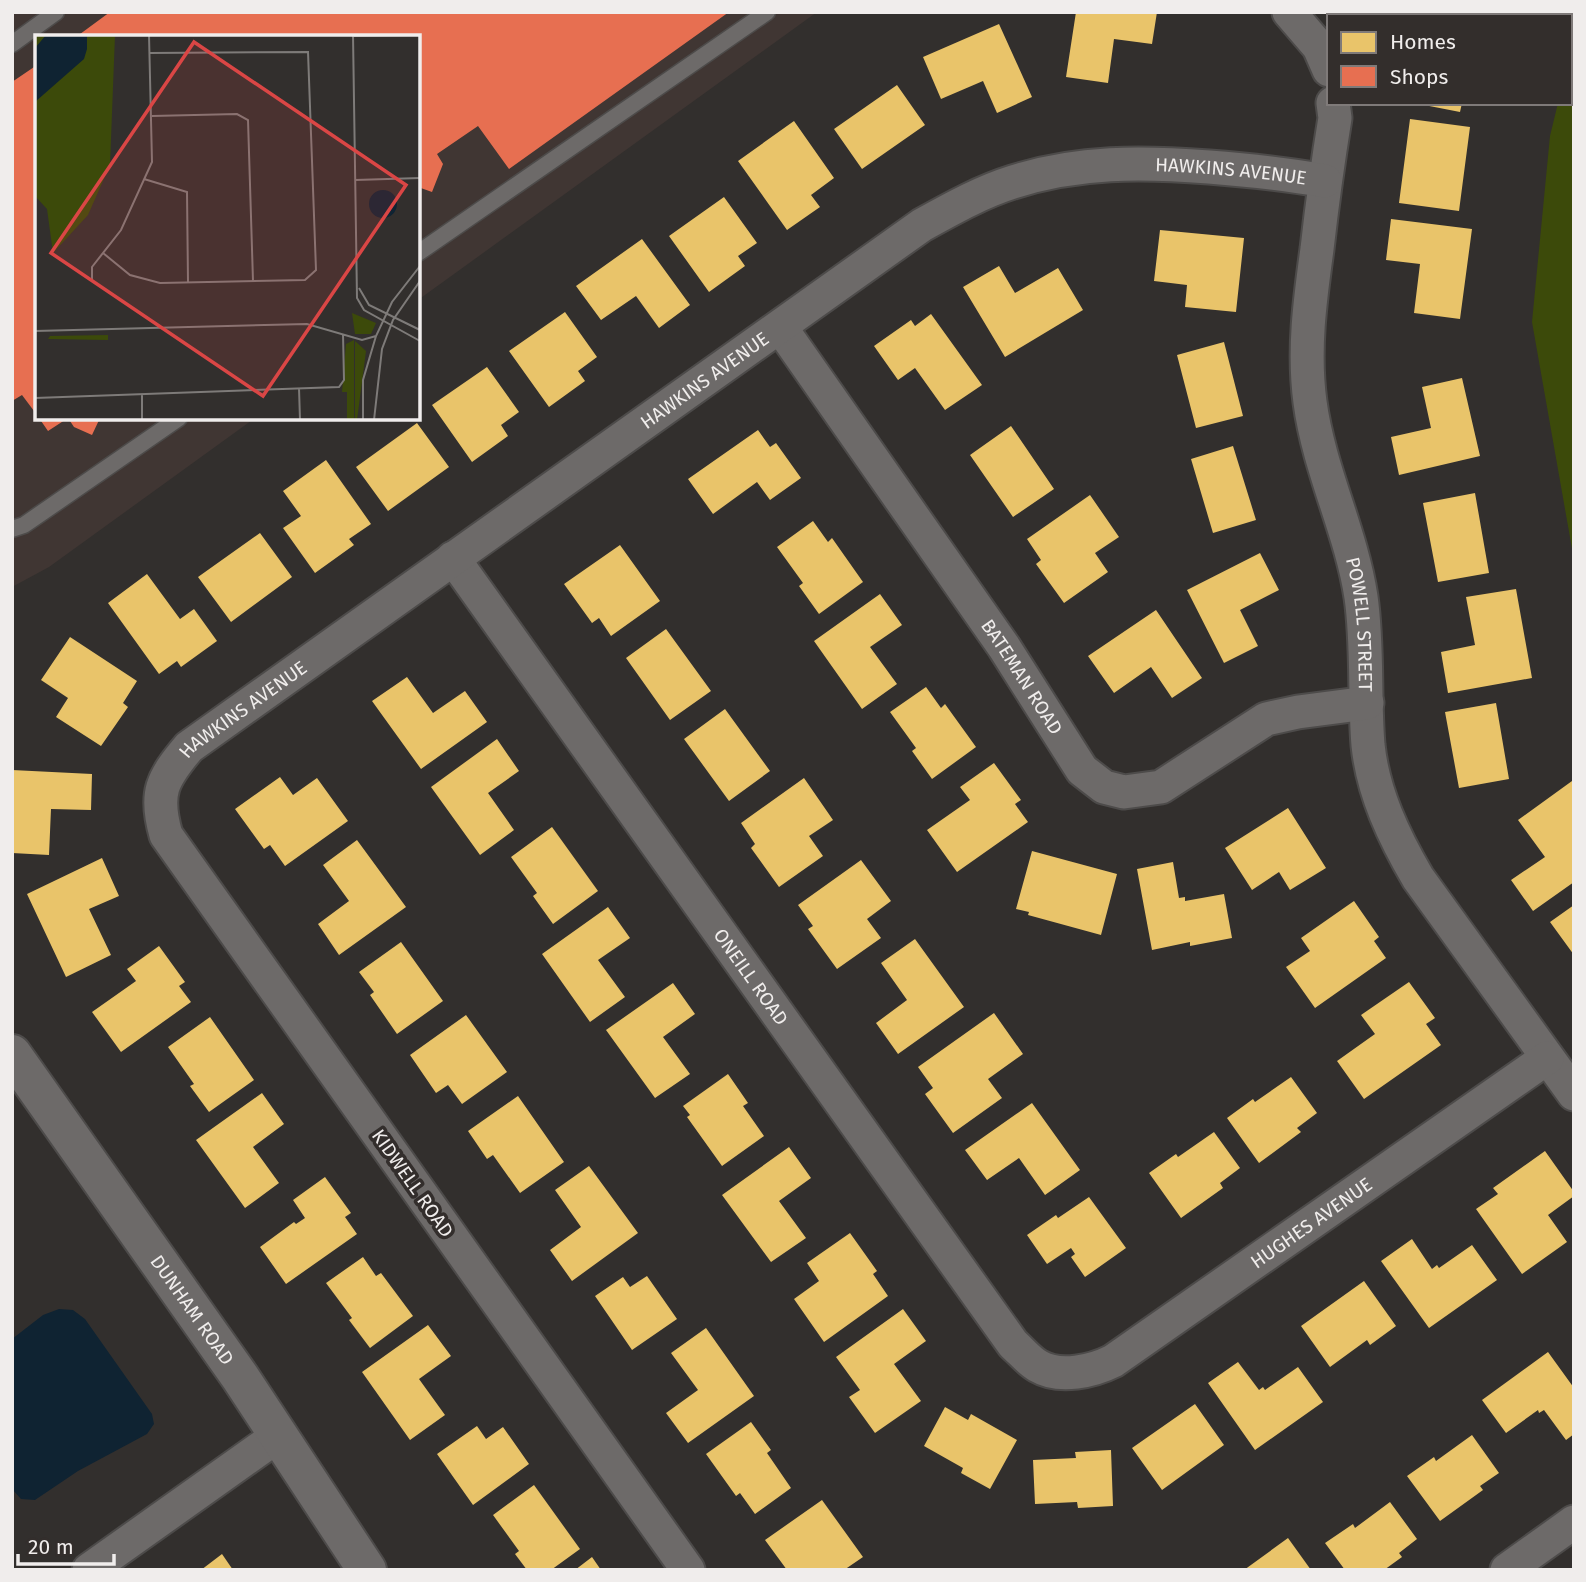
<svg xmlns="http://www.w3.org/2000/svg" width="1586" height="1582" viewBox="0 0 1586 1582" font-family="'Fira Sans',sans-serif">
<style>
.built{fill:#403633}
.green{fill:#3c4a0a}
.water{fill:#0f2332}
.homes{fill:#e9c46a}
.shops{fill:#e76f51}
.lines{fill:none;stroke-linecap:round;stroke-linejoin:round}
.lane-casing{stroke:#4d4b4a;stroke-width:19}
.street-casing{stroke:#4d4b4a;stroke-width:37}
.secondary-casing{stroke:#4d4b4a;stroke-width:42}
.lane{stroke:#6d6a69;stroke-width:16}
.street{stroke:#6d6a69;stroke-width:33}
.secondary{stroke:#6d6a69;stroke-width:38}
.labels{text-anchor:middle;stroke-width:7;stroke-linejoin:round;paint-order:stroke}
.street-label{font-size:19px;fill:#f0edec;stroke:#332e2c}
.inset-road{fill:none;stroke:#7e7b79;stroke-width:2}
.view{fill:#da4645;fill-opacity:0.15;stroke:#da4645;stroke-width:3.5}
.inset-edge{fill:none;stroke:#f0edec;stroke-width:3.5}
</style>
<rect width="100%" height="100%" fill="#322f2d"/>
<path class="built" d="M12 12H817L418 300V37H37V418H255L49 567 12 587Z"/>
<path class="green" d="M1574 28V560L1532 322 1550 136 1558 103H1570V44Z"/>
<path class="water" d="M59 1309 73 1310 85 1319 152 1414 154 1424 147 1434 78 1471 35 1500 21 1499 12 1489V1339L43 1315Z"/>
<path class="homes" d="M1076 12H1157L1152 44 1114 39 1108 83 1066 77Z
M999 24 1032 97 997 113 983 81 941 99 923 57Z
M897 85 925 125 862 169 834 129Z
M1414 103H1462L1460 112Z
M1410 119 1470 127 1459 211 1399 203Z
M794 121 834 178 811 195 820 207 787 230 738 161Z
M724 197 757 243 738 256 745 266 709 292 669 236Z
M1391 219 1472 229 1460 319 1414 313 1420 264 1386 260Z
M1160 230 1244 238 1236 312 1185 307 1187 285 1154 281Z
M642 239 690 305 659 328 636 296 601 320 576 286Z
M999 266 1015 293 1058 268 1083 310 1005 357 963 287Z
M565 312 597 357 578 371 585 381 549 407 509 351Z
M931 314 982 385 945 410 915 368 898 380 874 346 911 320 915 326Z
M1224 342 1243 416 1196 428 1177 355Z
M487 367 519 412 501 425 508 436 472 462 432 405Z
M1462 378 1480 456 1399 475 1391 437 1431 428 1422 387Z
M417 423 449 467 388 511 356 467Z
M1011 426 1054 489 1013 517 970 455Z
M758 430 770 447 776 443 801 478 770 500 757 482 713 514 688 479Z
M1233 446 1256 520 1213 533 1191 459Z
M326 460 371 524 349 539 354 545 315 573 283 528 301 516 283 491Z
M1475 493 1489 573 1438 582 1423 503Z
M1090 495 1119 537 1095 553 1108 572 1064 603 1036 564 1041 560 1027 539Z
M813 521 828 542 832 538 863 582 819 614 799 586 803 583 777 547Z
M260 533 292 577 231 622 198 577Z
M620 545 660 601 611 636 599 618 592 623 564 584Z
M1260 553 1279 590 1240 610 1258 646 1224 663 1187 590Z
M147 574 180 619 194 609 217 641 181 667 177 661 159 674 108 603Z
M1516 589 1532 678 1448 693 1441 652 1475 645 1466 597Z
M880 594 902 625 870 647 897 684 862 709 814 641Z
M1156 610 1202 678 1172 698 1151 667 1114 693 1088 656Z
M666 629 711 691 670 720 626 658Z
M70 637 137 681 123 703 128 707 101 746 56 717 68 698 41 680Z
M407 677 433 713 465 691 487 722 421 769 372 701Z
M926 687 941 708 945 704 976 747 932 779 912 751 916 748 890 712Z
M1496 703 1509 779 1459 788 1445 712Z
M725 709 770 771 729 801 684 739Z
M497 739 519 771 488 793 514 830 480 855 431 787Z
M994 763 1021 800 1015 804 1028 822 957 872 927 830 970 800 960 787Z
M12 770 92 774 91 810 51 809 49 855 12 853Z
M280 777 293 795 317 778 348 821 285 866 270 845 264 849 235 809Z
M804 778 833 820 809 836 823 856 779 887 751 848 755 844 741 823Z
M1572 781 1574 882 1533 911 1511 880 1545 857 1518 820Z
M1288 808 1326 868 1290 890 1279 872 1252 890 1225 848Z
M552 827 598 891 553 924 533 896 537 893 511 857Z
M357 840 406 907 339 955 318 924 349 901 323 865Z
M1032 851 1117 874 1101 935 1028 915 1029 912 1016 909Z
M102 858 119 896 89 909 111 955 66 977 27 894Z
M861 860 891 901 867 919 881 938 837 969 808 929 813 926 798 905Z
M1173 862 1179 898 1185 897V901L1224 894 1232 938 1190 946V942L1152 950 1137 869Z
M1354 901 1379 937 1374 941 1386 958 1315 1008 1286 967 1310 951 1301 938Z
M1574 905V955L1550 922Z
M608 907 630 938 598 960 625 997 590 1022 542 954Z
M915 939 964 1007 898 1054 876 1023 907 1000 881 963Z
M401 942 443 1001 397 1034 370 995 374 992 359 972Z
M159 946 185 982 179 986 191 1002 121 1052 92 1012 136 981 127 969Z
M1409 982 1435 1018 1426 1024 1441 1045 1364 1099 1337 1061 1375 1034 1361 1015Z
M673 983 695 1014 663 1037 690 1074 655 1098 606 1030Z
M994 1013 1023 1054 988 1079 1002 1098 953 1133 925 1094 933 1088 918 1067Z
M466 1015 507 1072 462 1104 448 1085 436 1093 410 1055Z
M210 1017 254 1080 209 1112 190 1086 194 1084 168 1047Z
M728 1074 748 1103 743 1106 764 1136 722 1166 687 1117 690 1115 683 1106Z
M1291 1077 1317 1113 1297 1128 1301 1132 1259 1163 1227 1118 1253 1099 1255 1102Z
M262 1093 284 1124 253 1147 279 1183 245 1208 196 1140Z
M518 1096 564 1162 520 1193 493 1155 487 1159 468 1131Z
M1032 1103 1080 1170 1045 1195 1019 1158 987 1180 965 1150Z
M1214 1132 1240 1168 1220 1183 1223 1188 1181 1218 1149 1173 1176 1154 1178 1157Z
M789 1147 811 1178 779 1201 806 1238 771 1262 722 1195Z
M1545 1151 1574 1192V1196L1548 1215 1567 1242 1522 1274 1476 1209 1498 1194 1493 1188Z
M589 1166 638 1233 572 1281 550 1250 581 1227 555 1190Z
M325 1177 351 1213 345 1217 357 1234 286 1284 260 1247 294 1222 296 1224 305 1218 293 1200Z
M1089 1197 1126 1248 1085 1277 1071 1257 1075 1254 1071 1248 1047 1264 1027 1235 1056 1215 1058 1218Z
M850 1233 877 1271 873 1274 888 1296 824 1342 794 1299 819 1281 807 1263Z
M1412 1239 1432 1269 1437 1265 1439 1268 1472 1245 1497 1280 1429 1328 1381 1261Z
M363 1257 376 1276 381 1273 413 1316 370 1348 349 1320 352 1318 326 1283Z
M647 1276 677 1319 632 1350 595 1296 623 1277 630 1287Z
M1364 1281 1396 1326 1370 1345 1367 1340 1330 1367 1301 1326Z
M903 1309 926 1341 894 1364 921 1401 875 1433 849 1397 860 1390 836 1357Z
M428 1325 451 1356 419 1379 445 1415 410 1440 362 1372Z
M706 1328 754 1396 688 1443 666 1413 698 1390 671 1353Z
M1548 1352 1574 1388V1434L1566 1440 1544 1410 1539 1413 1538 1410 1506 1433 1482 1400Z
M1238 1362 1259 1390 1263 1387 1265 1390 1298 1367 1323 1402 1255 1450 1208 1383Z
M1195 1404 1224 1445 1162 1490 1132 1448Z
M945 1407 968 1420 971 1414 1017 1440 990 1489 961 1473 963 1468 924 1446Z
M751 1422 771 1450 767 1453 791 1488 755 1514 740 1493 736 1496 706 1454Z
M477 1426 486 1439 503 1427 529 1464 473 1505 437 1454Z
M1472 1435 1499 1473 1480 1486 1483 1490 1440 1521 1407 1476 1434 1457 1436 1461Z
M1111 1450 1113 1506 1078 1508 1077 1502 1035 1504 1033 1460 1076 1458 1075 1452Z
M534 1485 580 1549 551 1570H527L515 1554 519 1551 493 1515Z
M822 1500 863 1557 844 1570H787L765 1540Z
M1390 1502 1417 1539 1399 1553 1402 1557 1384 1570H1345L1325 1543 1353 1524 1355 1528Z
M1288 1538 1311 1570H1244Z
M222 1554 233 1570H201Z
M592 1557 601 1570H575Z"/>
<path class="shops" d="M110 12H729L509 169 478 126 437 154 443 164 432 192 418 187V37H76Z
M37 65V415L22 395 12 401V82Z
M39 418H68L48 431Z
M68 418H100L92 435 74 427Z"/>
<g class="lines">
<g class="lane-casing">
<path id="lane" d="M12 44 56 12
M418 253 767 12
M12 529 24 525 179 418"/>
</g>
<g class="street-casing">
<g id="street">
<path d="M1289 12 1319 47 1329 70"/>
<path id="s1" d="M1333 103 1335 118C1328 161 1322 205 1317 249 1310 300 1303 350 1310 402 1319 470 1351 531 1361 597 1368 645 1364 696 1368 745 1373 793 1394 837 1418 878L1574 1094"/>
<path id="s2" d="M781 328 1004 647 1082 770 1104 787 1124 792 1161 787 1266 719 1298 712 1367 703"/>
<path id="s3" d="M453 558 1013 1344C1021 1351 1029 1361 1038 1366 1060 1379 1093 1371 1113 1361L1547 1058"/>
<path d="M89 1570 279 1435"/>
<path id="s4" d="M688 1570 166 835C154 793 162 779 189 747L922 225C951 209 981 192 1013 182 1078 161 1142 162 1209 167 1248 170 1286 174 1325 181"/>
<path d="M1507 1570 1574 1522"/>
</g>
</g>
<g class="secondary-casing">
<g id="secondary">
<path id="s5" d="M12 1054 240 1377 367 1570"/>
</g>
</g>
<use href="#lane" class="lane"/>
<use href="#street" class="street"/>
<use href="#secondary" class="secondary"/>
</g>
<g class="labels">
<g class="street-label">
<text dy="7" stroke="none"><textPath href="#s4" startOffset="2219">HAWKINS AVENUE</textPath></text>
<text dy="7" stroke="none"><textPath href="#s4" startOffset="1631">HAWKINS AVENUE</textPath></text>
<text dy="7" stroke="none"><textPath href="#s1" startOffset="530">POWELL STREET</textPath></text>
<text dy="7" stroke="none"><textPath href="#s2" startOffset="424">BATEMAN ROAD</textPath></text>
<text dy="7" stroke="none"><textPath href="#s4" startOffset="1064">HAWKINS AVENUE</textPath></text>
<text dy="7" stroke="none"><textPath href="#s3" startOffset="514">ONEILL ROAD</textPath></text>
<text transform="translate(413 1183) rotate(55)" y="7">KIDWELL ROAD</text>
<text dy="7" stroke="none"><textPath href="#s3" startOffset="1318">HUGHES AVENUE</textPath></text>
<text dy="7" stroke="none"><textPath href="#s5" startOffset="313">DUNHAM ROAD</textPath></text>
</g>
</g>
<g transform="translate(35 35)">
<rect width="385" height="385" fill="#322f2d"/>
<path d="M0 0H80L75 130 53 180 18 218 12 174 0 161ZM317 278 341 288 336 299H320ZM73 300V305L13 304 15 301ZM319 305V385H312V357H307L311 309ZM320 306 331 316 322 385H320Z" fill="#3c4a0a"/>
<path d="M11 0H52V14L49 24 0 67V13ZM334 169a14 14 0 1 1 28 0a14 14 0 1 1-28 0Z" fill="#0f2332"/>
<path class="inset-road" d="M318 0 322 263 329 275 385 306M318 1 373 0M117 81 202 79 213 85 218 246M109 144 152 157 153 247M320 145 385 143M68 218 95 240 125 248 270 245 281 235 273 17 114 18M57 245V232L86 195 117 127 114 0M324 253 334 270 385 295M0 296 272 289 327 305 341 301M264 353 265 385M107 360V385M0 363 304 352 309 345 308 299M328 385V345L341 301 357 267 385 231M339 385 347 314 358 285 385 246"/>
<path class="view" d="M159 7 371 150 228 361 16 218Z"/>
<rect width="385" height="385" class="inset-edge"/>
</g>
<rect width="1586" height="1582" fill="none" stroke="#f0edec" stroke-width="28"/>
<rect x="1327" y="14" width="245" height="91" fill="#332e2c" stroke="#7f7a79" stroke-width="2"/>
<rect x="1341" y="32" width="35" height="21" fill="#e9c46a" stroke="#7f7a79" stroke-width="2"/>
<text x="1390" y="49" font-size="21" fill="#f0edec">Homes</text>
<rect x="1341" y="66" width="35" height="21" fill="#e76f51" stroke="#7f7a79" stroke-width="2"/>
<text x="1390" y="84" font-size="21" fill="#f0edec">Shops</text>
<path d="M18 1554v10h96v-10" fill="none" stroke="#f0edec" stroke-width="3.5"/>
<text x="28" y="1554" font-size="21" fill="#f0edec" stroke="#332e2c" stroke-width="5" paint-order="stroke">20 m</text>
</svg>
